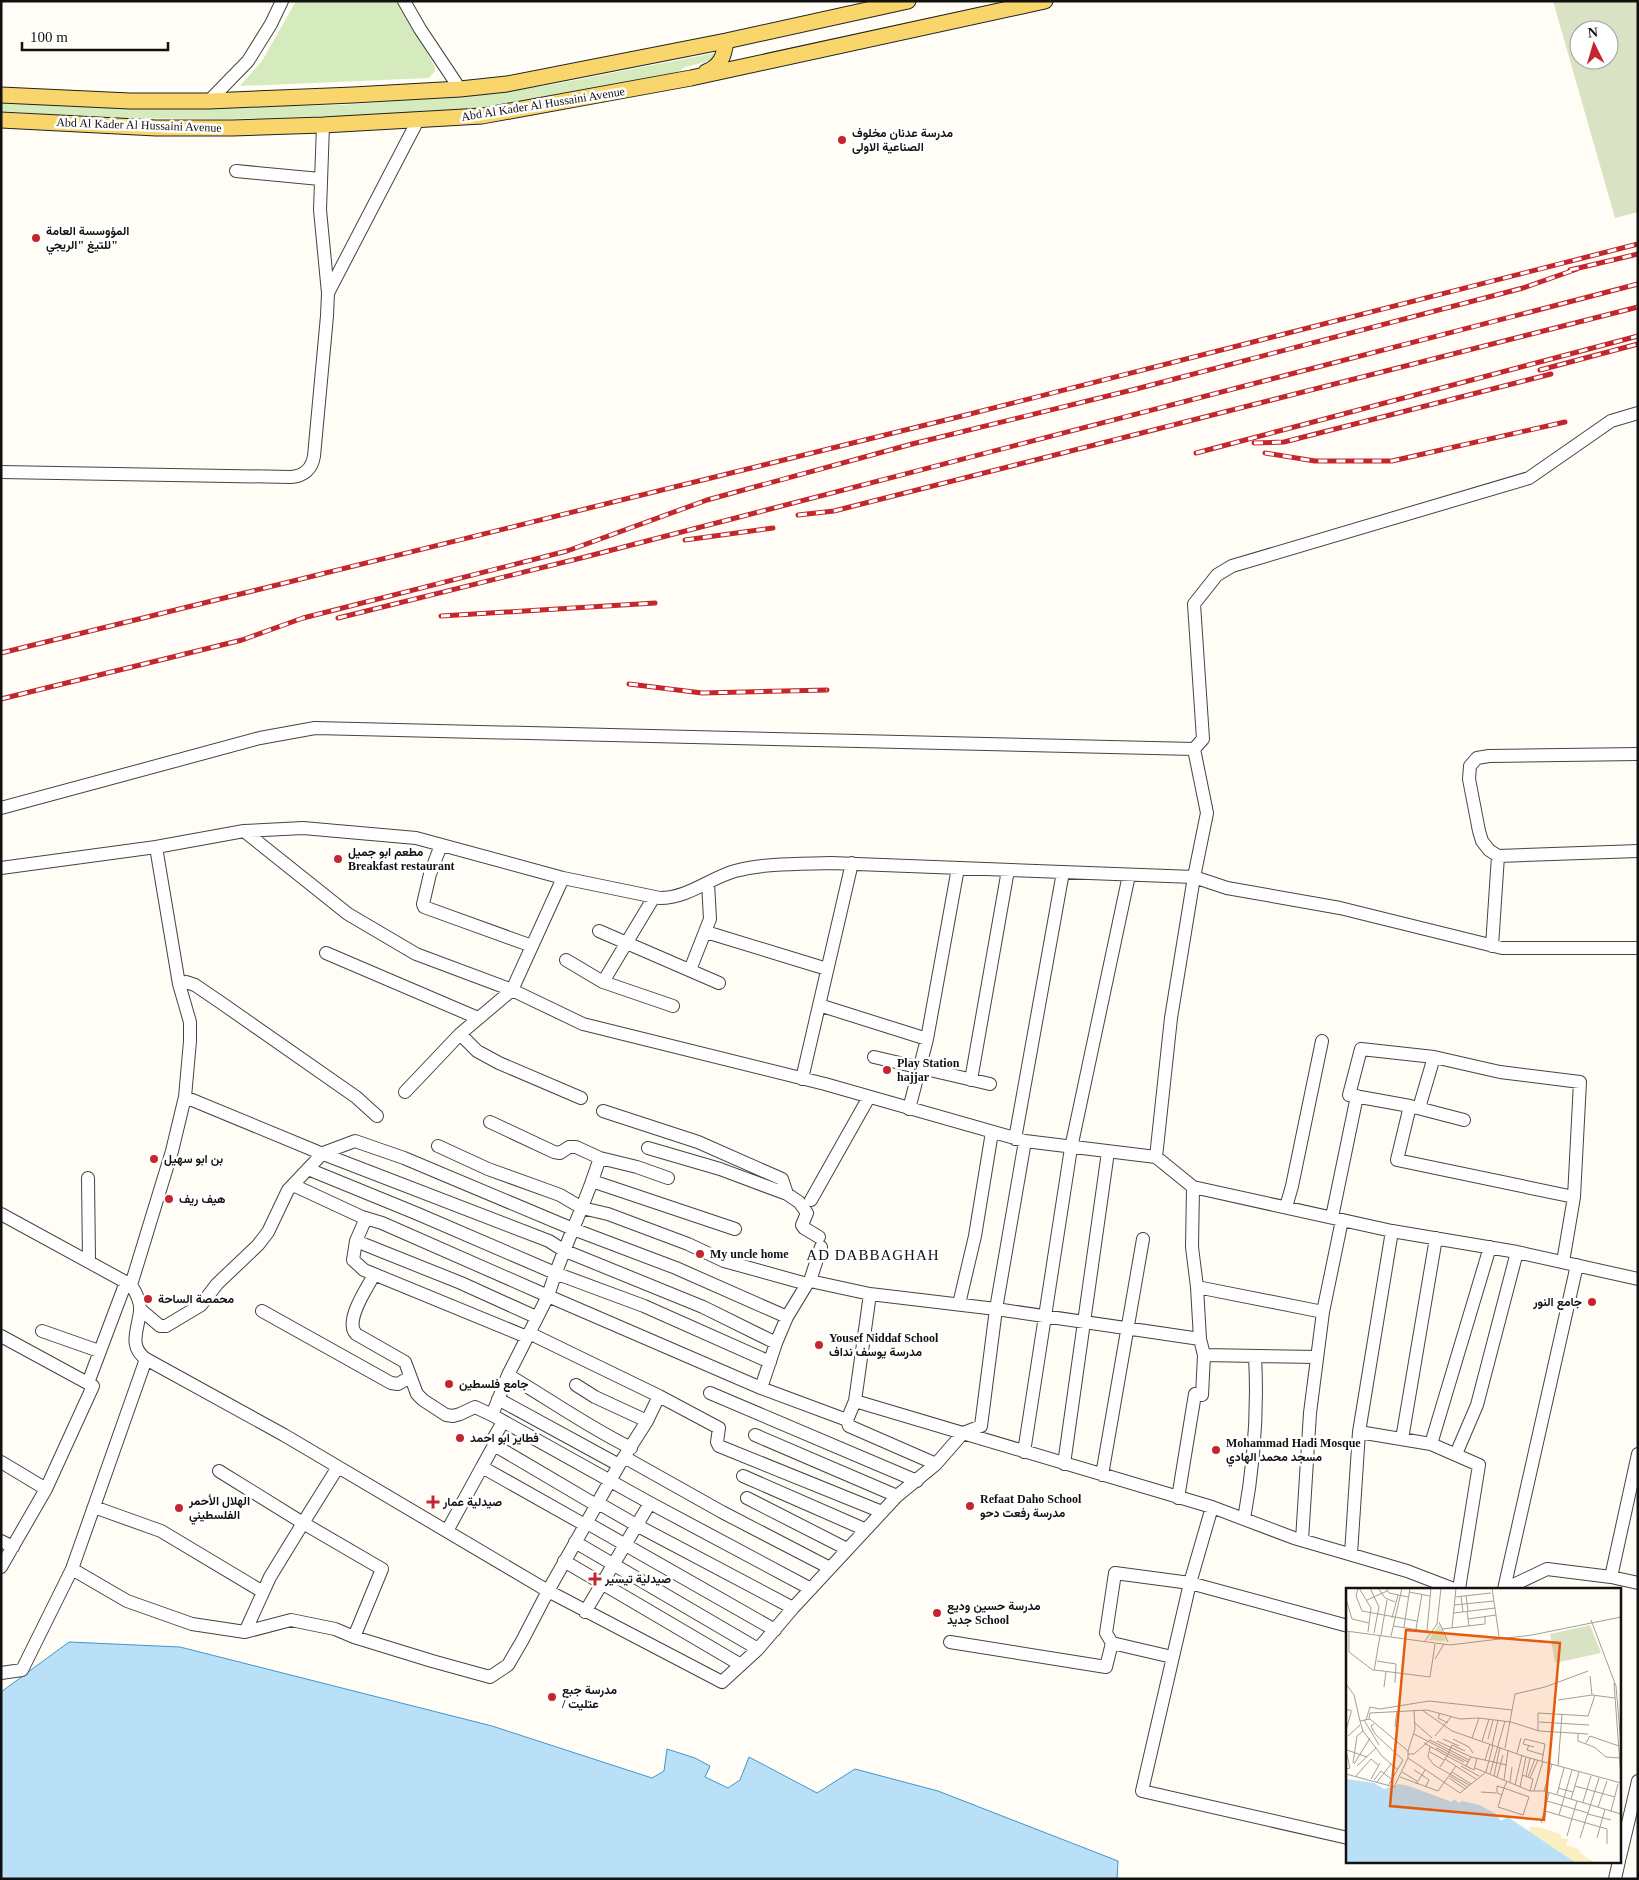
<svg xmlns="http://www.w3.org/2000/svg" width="1639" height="1880" viewBox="0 0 1639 1880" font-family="'Times New Roman',Vazirmatn,serif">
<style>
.green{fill:#d5ebbd}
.cemetery{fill:#d9e3c4;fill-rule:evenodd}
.water{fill:#b9e0f7;stroke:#3f96cf}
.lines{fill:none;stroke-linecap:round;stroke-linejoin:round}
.minor-casing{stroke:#444;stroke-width:14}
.major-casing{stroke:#222;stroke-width:17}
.minor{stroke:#fff;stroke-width:12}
.major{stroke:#f9d66b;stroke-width:15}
.rail-casing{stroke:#c4262e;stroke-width:5}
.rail{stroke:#fff;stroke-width:3;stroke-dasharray:9;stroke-linecap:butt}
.poi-dot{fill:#c4262e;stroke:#fff;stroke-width:2}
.labels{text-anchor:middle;stroke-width:5;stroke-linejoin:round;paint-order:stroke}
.street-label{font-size:12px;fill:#111;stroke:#fff}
.poi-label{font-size:12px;font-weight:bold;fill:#111;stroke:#fff;text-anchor:start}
.quarter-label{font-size:15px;letter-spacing:1px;fill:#111;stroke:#fff}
.inset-road{fill:none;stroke:#a09f9a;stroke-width:1}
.view{fill:#e8590c;fill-opacity:0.15;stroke:#e8590c;stroke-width:2.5}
.inset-edge{fill:none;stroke:#111;stroke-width:2.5}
</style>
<rect width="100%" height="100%" fill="#fffdf5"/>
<path class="green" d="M296 1H398L435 67V71L429 78 240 86 262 61Z
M715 53 717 59 685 67 676 73 481 109 345 116 231 119 95 118 1 111V100L197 107 340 105 471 96 550 85Z"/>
<path class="cemetery" d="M1553 1H1638V212L1615 218ZM1579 30H1609V60H1579Z"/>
<path class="water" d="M69 1642 180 1647 492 1726 652 1778 664 1771 667 1749 695 1758 710 1766 705 1777 728 1788 740 1780 749 1757 817 1793 855 1769 938 1791 1118 1861 1117 1879H1V1692Z"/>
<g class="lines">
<g class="minor-casing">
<path id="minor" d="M404 1 420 29 460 89
M209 101 248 61 271 24 282 1
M236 171 320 179
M328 293 418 120
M1 472 291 477C304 476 312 469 314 456L327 316 328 293 320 210 323 125
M1 808 260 738 315 728 1194 749
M244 831 348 914 416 954 512 990 583 1024 825 1084 1025 1141 1156 1157 1193 1187 1392 1231 1517 1252 1638 1279
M441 845 430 874 423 904 424 907 532 946
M1498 856 1638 851
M1 868 156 847 244 831 303 828 416 838 563 878 660 898C688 898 710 878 735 871 765 863 800 864 831 863L1194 877 1227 888 1340 908 1502 948H1638
M599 931 719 983
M706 932 827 969
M1492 946 1498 856 1489 850 1482 841 1479 831 1469 779 1470 766 1477 758 1489 756 1638 754
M326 953 478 1018
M566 960 603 982 673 1006
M690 970 710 919 708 883
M603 982 654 897
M179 984 186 982 195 985 220 1002 356 1097 377 1116
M819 1005 927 1039
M460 1034 477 1051 499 1063 581 1098
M874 1057 990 1084
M802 1079 852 863
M971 1080 1008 870
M405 1092 460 1034 512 990 563 878
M185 1097 318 1152 549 1241 563 1250 703 1307 776 1343
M1410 1106 1397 1160 1574 1197
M1419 1108 1434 1057
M909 1109 927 1039 958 868
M603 1111 698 1142 782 1179 787 1194 799 1202 807 1213 802 1225 804 1228 819 1237
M1464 1120 1410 1106 1349 1095 1361 1049 1434 1057 1500 1072 1580 1082 1574 1197 1563 1262
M490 1122 554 1152 560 1153 569 1147H576L600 1158 637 1167 668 1178
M1015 1139 1063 872
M438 1146 488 1169 560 1195 582 1208 608 1214 688 1244 724 1261 807 1284 787 1317 776 1343 761 1388 847 1420 855 1401 870 1294
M648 1148 720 1169 787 1194
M1156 1157 1171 1018 1194 877 1207 813 1194 749 1203 739 1194 604 1217 575 1232 566 1529 478 1611 421 1638 413
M308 1169 418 1214 555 1273 644 1306 770 1362
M88 1178 89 1260
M592 1181 600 1158
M293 1185 362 1217 382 1223 548 1296C560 1256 578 1220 592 1181L735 1229
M811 1200 869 1097
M1286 1207 1292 1186 1322 1041
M1 1214 131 1285C136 1292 141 1303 140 1311 138 1330 128 1346 146 1359L284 1435 548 1591 722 1682 758 1649 793 1608 897 1496 936 1464 963 1433 981 1426 996 1309 1025 1141
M1332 1217 1357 1096
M366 1218 356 1241 353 1260 364 1270 527 1337
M356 1241 461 1283 536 1317
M374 1275C367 1288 344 1321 356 1334L405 1362 417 1394 423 1400 446 1415 453 1416 460 1414 475 1407 492 1415 650 1503 811 1589
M810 1281 821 1247
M807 1284 810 1281 870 1294 996 1309 1200 1339
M131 1285 172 1151 185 1097 190 1041V1022L179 984 156 847
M1197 1287 1323 1312
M959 1304 975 1236 992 1132
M140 1309 160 1326H166L201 1305 217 1284 258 1245 268 1232 288 1190 323 1153 355 1141 404 1158 573 1229 676 1268 787 1317
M262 1311 391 1383 398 1384 410 1377
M42 1331 99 1351
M529 1333 659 1396 719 1428 717 1442 719 1446 882 1512
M1 1336 93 1386 46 1489 1 1567
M1204 1355 1317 1357
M508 1375C549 1399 588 1427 631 1448
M88 1383 126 1282
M576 1385 595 1397 647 1421
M710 1393 917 1481
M498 1399 619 1465
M855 1401 1212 1507 1294 1538 1407 1571 1454 1589
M492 1415 508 1375 548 1296 761 1388
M847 1420 849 1426 936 1464
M503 1422 493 1439 494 1445 596 1505
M1359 1432 1431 1444 1479 1465 1459 1589
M755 1435 897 1496
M1402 1439 1436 1238
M1431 1444 1490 1247
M494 1445 482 1467 585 1525
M1024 1452 1071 1148 1129 875
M1456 1454 1477 1405 1517 1252
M624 1457 722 1512 830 1568
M1 1462 46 1489
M1064 1464 1108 1152
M338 1467 303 1523 382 1569 354 1637
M219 1471 303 1523 270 1577 245 1632
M1102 1475 1143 1239
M743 1476 864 1529
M747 1498 847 1549
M1178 1498 1195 1394 1202 1395 1204 1355 1200 1339 1197 1287 1192 1247 1193 1187
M598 1503 638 1526 793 1608
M94 1507 161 1531 263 1592
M1212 1507 1190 1583 1142 1791 1348 1838
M1244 1519C1254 1465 1258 1411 1255 1356
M587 1523 775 1630
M447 1531 482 1467
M1302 1540 1310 1413 1323 1312 1342 1220
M1 1541 13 1547
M575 1542 758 1649
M1351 1554 1359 1432 1392 1231
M564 1561 741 1665
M72 1569 127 1601 192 1624 245 1632 291 1620 335 1629 354 1637 432 1661 490 1677 508 1665 522 1641 548 1591 619 1465 647 1421 659 1396
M1611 1577 1638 1454
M1504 1589 1577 1265
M1505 1589 1547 1569 1611 1577 1638 1583
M585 1612 650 1503
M950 1642 1106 1667 1112 1643
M1172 1657 1112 1643 1106 1633 1115 1573 1190 1583 1348 1626
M1 1673 22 1670 72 1569 146 1359
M1620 1857 1638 1781
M1615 1879 1619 1861"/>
</g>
<g class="major-casing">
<path id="major" d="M706 72C721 66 724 56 726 41
M1 95 130 101H209L353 95 460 89 507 84 726 41 908 1
M1 120 156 128H232L323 125 482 116 691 78 1045 1"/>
</g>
<use href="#minor" class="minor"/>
<use href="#major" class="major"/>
<g class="rail-casing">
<path id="rail" d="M1570 270 1638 254
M1540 370 1638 344
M1254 443 1284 442 1551 374
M1196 453 1638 336
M1265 453 1315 461H1392L1565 422
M798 515 834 511 1638 307
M685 540 773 528
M441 616 655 603
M338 618 585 557 1638 284
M1 653 962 416 1638 244
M629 684 702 693 827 690
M1 699 242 640 303 618 567 551 707 500 912 444 1136 389 1523 288 1577 269"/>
</g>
<use href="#rail" class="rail"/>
</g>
<g class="poi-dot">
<circle cx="842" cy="140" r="5"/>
<circle cx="36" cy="238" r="5"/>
<circle cx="338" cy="859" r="5"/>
<circle cx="887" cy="1070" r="5"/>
<circle cx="154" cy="1159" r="5"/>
<circle cx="169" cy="1199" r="5"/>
<circle cx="700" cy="1254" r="5"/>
<circle cx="148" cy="1299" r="5"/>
<circle cx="1592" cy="1302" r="5"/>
<circle cx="819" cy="1345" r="5"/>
<circle cx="449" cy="1384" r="5"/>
<circle cx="460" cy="1438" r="5"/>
<circle cx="1216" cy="1450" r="5"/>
<path d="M430.5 1494.5h5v5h5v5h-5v5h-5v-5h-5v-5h5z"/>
<circle cx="970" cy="1506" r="5"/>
<circle cx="179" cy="1508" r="5"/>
<path d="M592.5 1571.5h5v5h5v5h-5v5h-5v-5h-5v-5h5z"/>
<circle cx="937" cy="1613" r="5"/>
<circle cx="552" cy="1697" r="5"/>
</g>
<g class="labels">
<g class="street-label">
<text transform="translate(543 104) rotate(-9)" y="4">Abd Al Kader Al Hussaini Avenue</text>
<text transform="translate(139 125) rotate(2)" y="4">Abd Al Kader Al Hussaini Avenue</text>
</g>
<g class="poi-label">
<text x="852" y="137">مدرسة عدنان مخلوف<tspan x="852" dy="14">الصناعية الاولى</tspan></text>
<text x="46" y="235">المؤوسسة العامة<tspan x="46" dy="14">للتيغ "الريجي"</tspan></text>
<text x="348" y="856">مطعم ابو جميل<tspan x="348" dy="14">Breakfast restaurant</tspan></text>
<text x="897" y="1067">Play Station<tspan x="897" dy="14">hajjar</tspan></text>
<text x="164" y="1163">بن ابو سهيل</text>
<text x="179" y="1203">هيف ريف</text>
<text x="710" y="1258">My uncle home</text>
<text x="158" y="1303">محمصة الساحة</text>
<text x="1582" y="1306" text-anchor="end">جامع النور</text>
<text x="829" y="1342">Yousef Niddaf School<tspan x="829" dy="14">مدرسة يوسف نداف</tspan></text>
<text x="459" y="1388">جامع فلسطين</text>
<text x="470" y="1442">فطاير ابو احمد</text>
<text x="1226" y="1447">Mohammad Hadi Mosque<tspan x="1226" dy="14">مسجد محمد الهادي</tspan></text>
<text x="980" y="1503">Refaat Daho School<tspan x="980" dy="14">مدرسة رفعت دحو</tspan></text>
<text x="189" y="1505">الهلال الأحمر<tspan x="189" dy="14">الفلسطيني</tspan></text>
<text x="443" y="1506">صيدلية عمار</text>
<text x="605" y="1583">صيدلية تيسير</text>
<text x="947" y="1610">مدرسة حسين وديع<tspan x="947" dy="14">جديد School</tspan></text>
<text x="562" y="1694">مدرسة جبع<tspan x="562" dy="14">/ عتليت</tspan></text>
</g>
<g class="quarter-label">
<text x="873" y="1260">AD DABBAGHAH</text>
</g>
</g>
<g transform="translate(1346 1588)">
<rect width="275" height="275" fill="#fffdf5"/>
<path d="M93 36 100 53 82 52 84 50Z" fill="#d5ebbd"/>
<path d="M183 239H193L214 246 216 251H222L220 257 233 261 234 265 249 275H230L183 243Z" fill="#fbeec1"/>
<path d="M244 37 255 65 209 75 204 46Z" fill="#d9e3c4"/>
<path d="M0 191 28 195 38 201 53 196 63 198 106 214 108 211 113 215 116 213 133 217 149 225 155 233 162 229 230 275H0Z" fill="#b9e0f7"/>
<path class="inset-road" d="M12 0 10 8 16 23 71 33M13 0 25 20 22 44M24 0 33 19 28 45M32 0 39 10 49 14M40 0 43 5 62 9M146 0 153 48M63 4 84 8M115 8 117 24M120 8 122 23M109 9 145 5M0 11 6 31 23 35M21 12 41 3M108 17 148 13M121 23 123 38M108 25 149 20M46 30 52 7M122 31 150 27M245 32 270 98 275 157M93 34 102 54M47 38 86 44M58 39 64 0M106 40 110 0M70 41 76 6M96 41 139 36V28M0 43 104 57 186 47 275 29M81 43 85 0M3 44V64L28 83 34 48M35 47 41 12M45 48 56 0M79 53 91 36 95 0M89 71 98 56M31 73 50 76 49 95M29 82 84 89 89 56M244 88 246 107M268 95 275 190M0 96 8 107 14 133 24 131 62 163V170L114 205 140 184 147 157M38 99 40 84M212 112 246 107 269 110M0 122H5V125L0 142M76 122 106 143 180 169 275 195M94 125 92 130 102 135M23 131 24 125 81 122 114 131 133 130 165 134 193 143 242 146M18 132 33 157M20 132 24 119 34 121 83 113 166 122M193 134 243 137M69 135 86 150M28 136 25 138 29 146 57 172 42 198M49 139 51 123M17 143 36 168 52 182M192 143V125L242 128 249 107M68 146 122 174M232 146V153L248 159 260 169 274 170M2 148 14 137M89 148 105 129M126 150 133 130M97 151 113 158M107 151 123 159 127 165M142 151 147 132M91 153 125 169 120 178 128 182 131 170M136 153 143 131M78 155 101 168 106 157 119 163M240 155 244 148 273 158M146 157 152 132M183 157 181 162 198 167M84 159 82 169 88 177 123 197M188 159 177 156 179 151 199 156 196 173M90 160 118 174M159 160 169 106 199 99 242 83M1 162 21 169M0 163 4 180 0 181M62 163 69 141 68 122M84 164 98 172M171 165 175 150M62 166H68L84 152 123 172M125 169 161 177M99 171 130 191M139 172 144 156M7 175 11 148 17 143 14 133M8 176 24 150M11 178 30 160M115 178 133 188M212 178 216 126M94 179 101 168 120 178M129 180 184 203H198L275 226M68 182 76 187 70 196M79 182 76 187 83 192 80 198M56 184 71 193M106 184 125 196M0 186 48 199 62 170M144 186 159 133M176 187 187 191 184 203M10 188 25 171 32 177M104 188 121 199M148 188 154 159M180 188 184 170M54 189 92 203 110 178M151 189 157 167M182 189 189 171M103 190 119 201M184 190 192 172M25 191 34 175M28 192 35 183 45 191M158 192 162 163M31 194 45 176M164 194 166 179M169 197 176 167M229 198 269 209M174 199 180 169M212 200 227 204M188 203 197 173M198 203 206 176M135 204 150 205M211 206 218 180M156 207 151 205V198L158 200 183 209 177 227 152 219 158 200 161 193M225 211 233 184M201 213 242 225M237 214 245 188M252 219 261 193M199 223 261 241V256M265 223 272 196M242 226 265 232M213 227 226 182M195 235 203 205M221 248 231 213M234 250 253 190M251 250 259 221"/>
<path class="view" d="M60 42 214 55 198 232 44 218Z"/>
<rect width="275" height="275" class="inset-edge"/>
</g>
<rect width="1639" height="1880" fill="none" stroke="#111111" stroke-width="5"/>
<g transform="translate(1594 45) rotate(355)"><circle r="24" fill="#ffffff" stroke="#a0a0a0"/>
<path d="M0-4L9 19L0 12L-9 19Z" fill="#c4262e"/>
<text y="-8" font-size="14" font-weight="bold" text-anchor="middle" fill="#111111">N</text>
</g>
<path d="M22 42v8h146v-8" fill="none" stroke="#111111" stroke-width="2.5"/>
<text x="30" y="42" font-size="15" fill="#111111" stroke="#ffffff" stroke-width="4" paint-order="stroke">100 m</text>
</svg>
